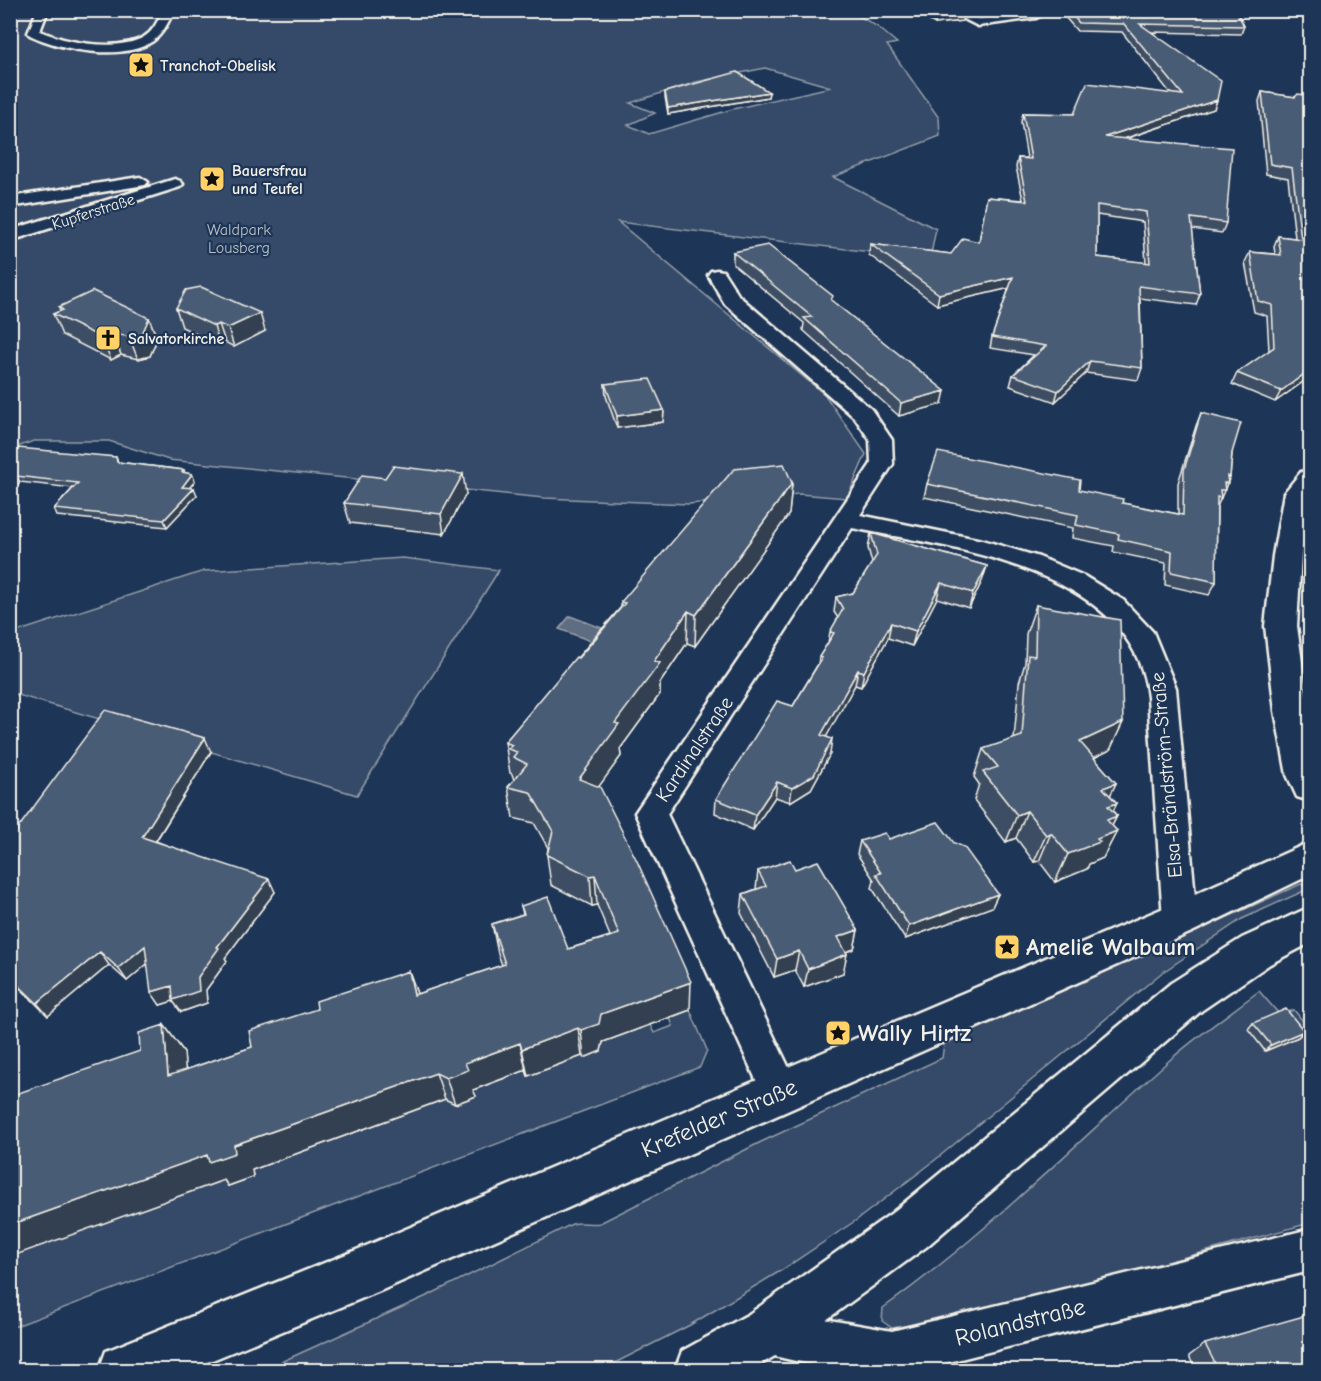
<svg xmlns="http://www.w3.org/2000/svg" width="1321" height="1381" viewBox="0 0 1321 1381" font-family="'Comic Neue',sans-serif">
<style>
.green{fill:#354a67;stroke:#949ea8;stroke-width:1.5;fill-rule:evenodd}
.water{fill:#5e6d82;stroke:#9aa2ab;stroke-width:1.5}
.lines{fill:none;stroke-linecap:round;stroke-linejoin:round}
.minor-casing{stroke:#f4f1e8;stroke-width:5}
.tertiary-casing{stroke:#f4f1e8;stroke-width:5}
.primary-casing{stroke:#f4f1e8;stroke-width:5}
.minor{fill:#1d3557;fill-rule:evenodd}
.tertiary{fill:#1d3557;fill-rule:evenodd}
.primary{fill:#1d3557;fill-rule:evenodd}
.wall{fill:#3e4e64;stroke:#f4f1e8;stroke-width:1.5;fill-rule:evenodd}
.shaded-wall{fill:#324051;stroke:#f4f1e8;stroke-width:1.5}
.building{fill:#485b74;stroke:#f4f1e8;stroke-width:1.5;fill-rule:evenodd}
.labels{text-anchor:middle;stroke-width:4.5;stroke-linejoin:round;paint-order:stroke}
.far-poi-label{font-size:16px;font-weight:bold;fill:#f4f1e8;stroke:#1d3557;text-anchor:start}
.far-street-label{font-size:16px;fill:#f4f1e8;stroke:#1d3557}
.far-park-label{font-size:16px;fill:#bbbfc1;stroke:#1d3557}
.street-label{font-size:20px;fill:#f4f1e8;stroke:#1d3557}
.near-poi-label{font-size:24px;font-weight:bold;fill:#f4f1e8;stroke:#1d3557;text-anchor:start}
.near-street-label{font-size:24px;fill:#f4f1e8;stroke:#1d3557}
</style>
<rect width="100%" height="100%" fill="#1d3557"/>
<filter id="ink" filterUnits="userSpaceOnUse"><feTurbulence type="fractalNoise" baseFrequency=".0167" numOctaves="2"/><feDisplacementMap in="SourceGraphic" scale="12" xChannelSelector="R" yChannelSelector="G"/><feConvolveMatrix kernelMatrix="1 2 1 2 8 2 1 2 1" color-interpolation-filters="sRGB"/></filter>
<g filter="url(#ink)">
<path class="green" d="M849 10 878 27 897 43 887 45 939 118 940 136 833 177 936 229 930 259 618 222 825 395 866 454 847 498 799 494 689 504 544 498 169 460 109 441H34L11 449 10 11ZM765 68 831 87 733 109 649 134 628 125 655 113 630 103 696 82Z
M403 558 499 570 357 795 11 693 10 634 204 571Z
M1301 884 1306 886V890L1242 919 1160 974 929 1165 858 1219 782 1270 690 1325 601 1370H263L429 1295 572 1224C582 1221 590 1225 600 1223L761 1142 942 1058 944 1044Z
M1259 991 1280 1015 1294 1010 1310 1030V1223L980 1313 892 1328 882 1321 883 1308C987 1234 1077 1142 1172 1058 1200 1034 1230 1013 1259 991Z
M690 1010 707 1050 700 1067 11 1328 10 1256 227 1179 228 1186 253 1177 252 1170 445 1099 455 1104 473 1090 526 1070 528 1075 603 1042 650 1025 654 1033 673 1026 670 1018Z"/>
<path class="water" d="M570 616 602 628 591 641 559 629Z"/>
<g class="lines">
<g class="minor-casing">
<path id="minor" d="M37 10H48L40 31C67 43 118 52 144 37 154 31 158 20 163 10H174C169 21 163 34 153 41 122 62 61 50 30 35L28 33Z
M946 10H961L979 19 1036 12 1042 15 1036 18 978 26Z
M140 177 148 182 145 185 10 207V197Z
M175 179 180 181 183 184 180 187 10 241V230Z
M717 270 723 271 739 296 871 409 892 440 893 464 860 515 982 540 1039 557 1084 576 1123 600 1153 632 1176 688 1197 919 1192 930 1180 934 1168 930 1163 919 1148 697C1134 568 952 548 852 528L667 814 800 1091 795 1104 781 1110 767 1104 635 813 871 464 870 440 855 418 725 304 708 275 711 271Z
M1310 1229V1271L917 1370C864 1370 800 1368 751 1348L744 1332 751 1316 767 1309 892 1331Z"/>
</g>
<g class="tertiary-casing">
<path id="tertiary" d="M1310 470V500L1301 556 1297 626 1310 719V801L1297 797 1287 775 1275 711 1265 626 1273 556 1284 493 1301 472Z"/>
</g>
<g class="primary-casing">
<path id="primary" d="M1310 842V875L1194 931 380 1291 188 1370H99L106 1351 354 1251 1166 907Z
M1310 907V943L1270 964 1201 1011 926 1247 785 1350 751 1370H675L682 1351 749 1314 892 1213 1171 983 1242 938Z"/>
</g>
<use href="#minor" class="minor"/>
<use href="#tertiary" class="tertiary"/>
<use href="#primary" class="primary"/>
</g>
<path class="wall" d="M902 10H959L964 13 962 21 935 24 917 14 911 15Z
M967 10H1030L979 17Z
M1059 10H1236L1244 26 1241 34 1152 32 1217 100 1214 109 1125 139 1226 223 1222 233 1192 229 1200 294 1196 305 1140 298 1142 368 1138 380 1086 373 1055 402 1010 386 1013 375 1034 355 990 348 992 337 1009 288 937 305 869 255 870 244 951 254 979 242 987 197 1023 200 1016 167 1018 158H1027L1021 122 1023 113 1074 114 1171 94 1122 32 1077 31ZM1097 215 1143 222 1146 263 1097 257Z
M665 92H769L768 97 668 114 665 97Z
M1262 92 1295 97 1311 96V376L1275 402 1232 384 1237 373 1269 351 1267 316 1254 312 1245 262 1250 252 1275 254 1274 246 1278 236 1295 238 1288 178 1266 174 1259 101Z
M733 252 942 404 899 416 803 330 804 323 733 264Z
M59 307 149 318 157 339 150 356 138 359 121 355 111 360 62 335 53 314 60 311Z
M176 308 265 331 234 347 225 342 220 345 182 327Z
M605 384 664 410 663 422 617 428 606 396Z
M1201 413 1232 453 1230 477 1217 507 1216 582 1209 595 1165 585 1166 563 1113 552 1114 546 1072 538 1073 528 924 497 927 484 1079 490 1122 503 1178 514V483L1196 426Z
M10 452 116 457 118 462 184 470 185 473 192 474 195 481 189 487 197 495 167 527 57 516 54 509 73 488 20 482 15 487 10 486Z
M792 483 789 514 695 646 687 643 660 683V694L620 749 621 756 598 787 690 1010 603 1042 601 1051 584 1058 582 1056 528 1076 526 1070 473 1090 476 1096 455 1104 445 1099 252 1170 253 1177 228 1186 140 1051 164 1025 184 1052 185 1070 252 1047 317 1009 409 971 417 994 502 965 498 954 492 924 523 914 521 906 568 949 610 936 597 905 592 906 551 885 547 855 548 848 534 823 513 818 508 787 514 780 512 774 510 773 505 742 621 607V602Z
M466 494 444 534 350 523 344 503Z
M871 533 987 566 982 581 969 608 937 598 912 646 888 638 861 687 855 685 826 737 830 754 811 789 790 802 775 797 753 830 715 813 716 799 793 706 818 664 819 657 828 643 830 632 838 618 834 612 836 597 853 593 872 563 868 548Z
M1036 605 1123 722 1110 750 1094 758 1116 783 1110 795 1117 803 1113 811 1117 816 1112 826 1117 831 1103 858 1089 864 1087 869 1055 882 1039 861 1034 862 1016 838 1006 842 974 800 979 784 974 777 983 749 1014 739 1019 683 1025 663 1026 634Z
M211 752 156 841 275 892 225 958 227 961 206 990 207 1003 181 1012 173 1001 160 1005 147 964 127 981 109 965 48 1016 10 978V839Z
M889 839 954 843 998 894 992 907 905 939 872 888 874 880 857 854 860 841Z
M795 869 858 930 854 949 846 952 843 973 804 987 795 970 774 977 741 913 743 894 756 889 758 871Z
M1253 1023 1304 1031 1298 1037 1265 1051 1248 1029Z
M1205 1344 1311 1371H1196L1189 1356Z"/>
<path class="shaded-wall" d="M911 10H917V14L911 15Z
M981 10H1030L979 17Z
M964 13 962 21 935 24 936 16Z
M769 92 768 97 668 114V108Z
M1217 100 1214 109 1102 146 1105 137Z
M1013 277 1010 288 937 305 939 294Z
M260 313 265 331 234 347 228 328Z
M149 318 157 339 150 356 138 359 129 337Z
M219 324 225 342 220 345 214 326Z
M113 333 121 355 111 360 102 338Z
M1090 361 1086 373 1055 402 1058 391Z
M1311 369V376L1275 402 1281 391Z
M945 391 942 404 899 416 901 403Z
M664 410 663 422 617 428V416Z
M192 474 195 481 185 493 182 487Z
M463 474 466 494 444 534 441 514Z
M16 476 20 482 15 487 11 480Z
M792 483 789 514 695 646 696 615Z
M194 488 197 495 167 527 164 520Z
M987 566 982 581 969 608 973 593Z
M941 583 937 598 912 646 916 631Z
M688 611 687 643 660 683V694L620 749 621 756 582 810 579 779 654 661Z
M891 623 888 638 861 687 864 672Z
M858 670 855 685 819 750 821 735Z
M1123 722 1110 750 1068 770 1080 742Z
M205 738 211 752 150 850 142 837Z
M832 739 830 754 811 789 790 802 792 788Z
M777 782 775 797 753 830 755 815Z
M1116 783 1103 811V788Z
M1117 803 1109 819 1117 816 1107 835 1117 831 1103 858 1089 864 1087 869 1055 882 1068 854 1108 806Z
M1027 811 1016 838 1006 842 1017 815Z
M1051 833 1039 861 1034 862 1046 835Z
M595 875 597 905 592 906 590 876Z
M269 879 275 892 225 958 227 961 206 990 207 1003 181 1012 173 1001 160 1005 151 992 198 977 217 947Z
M998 894 992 907 905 939 909 926Z
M858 930 854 949 834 956 838 937Z
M145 946 153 959 127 981 118 968Z
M799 951 795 970 774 977 777 959Z
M100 952 109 965 48 1016 37 1003Z
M847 954 843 973 804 987 808 969Z
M409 971 419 999 414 995Z
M691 982 690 1010 603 1042 601 1051 584 1058 581 1030 601 1014Z
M164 1025 184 1052 188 1102 168 1076Z
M578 1028 582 1056 528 1076 522 1049Z
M1304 1031 1298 1037 1265 1051 1271 1045Z
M520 1043 526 1070 473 1090 476 1096 455 1104 446 1078 465 1063Z
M436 1073 445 1099 252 1170 253 1177 228 1186 224 1180 10 1257V1225Z"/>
<path class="building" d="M926 10H959L964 13 936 16Z
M1068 10H1236L1244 26 1140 24 1221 81 1217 100 1105 137 1232 148 1226 223 1191 218 1200 294 1139 286 1142 368 1090 361 1058 391 1013 375 1046 346 992 337 1013 277 939 294 870 244 951 254 963 238 979 242 987 197 1027 201 1018 158 1031 159 1023 113 1074 114 1087 83 1183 95 1124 24 1079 23ZM1097 205 1146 212 1150 263 1097 257Z
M737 72 769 92 668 108 665 92Z
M1262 92 1295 97 1298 94 1311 96V369L1281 391 1237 373 1274 347 1272 305 1258 301 1250 252 1281 255 1278 236 1301 239 1292 168 1270 164Z
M768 245 833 296 831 300 945 391 901 403 804 318 812 317 733 252Z
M201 287 260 313 228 328 219 324 214 326 176 308 186 290Z
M93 291 149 318 142 334 129 337 113 333 102 338 53 314 63 310 59 307Z
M650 379 664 410 617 416 605 384Z
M1201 413 1241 423 1232 453 1230 477 1227 476 1228 483H1224L1225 490H1220L1221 498 1217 497 1216 582 1171 572 1172 551 1118 539 1119 534 1076 525 1078 515 927 484 938 452 1080 480 1079 490 1123 499 1122 503 1183 515 1184 470Z
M18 448 116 457 117 462 184 470 182 472 192 474 182 487 194 488 164 520 54 509 78 483 16 476 10 480V452H13Z
M784 464 792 483 696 615 688 611 654 661 660 663 615 723 619 724 579 779 600 787 637 861 691 982 601 1014 599 1024 581 1030 578 1028 522 1049 520 1043 465 1063 468 1070 446 1078 436 1073 234 1145 235 1153 209 1162 207 1155 10 1225V1096L140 1051 139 1033 164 1025 168 1076 252 1047 249 1031 317 1009 316 1001 409 971 414 995 505 964 492 924 524 914 521 906 548 897 568 949 619 934 595 875 590 876 547 855 553 831 530 792 508 787 527 764 513 757 517 752 508 749 512 745 505 742 576 657 578 658 595 639 625 603 621 602 734 469Z
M393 466 463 474 441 514 344 503 362 475 385 478Z
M871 533 987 566 973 593 941 583 916 631 891 623 864 672 858 670 821 735 832 739 814 775 792 788 777 782 755 815 716 799 777 701 793 706 822 658 819 657 834 633 830 632 843 609 836 597 853 593 877 555Z
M1036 605 1120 620 1123 722 1080 742 1116 783 1103 788 1117 803 1108 806 1117 816 1107 820 1117 831 1097 839 1100 842 1068 854 1051 833 1046 835 1027 811 1017 815 983 772 998 767 983 749 1022 736 1028 655 1035 656Z
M105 710 205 738 142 837 269 879 217 947 219 948 198 977 199 991 173 1000 172 986 151 992 145 946 118 968 100 952 37 1003 10 977V839Z
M938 822 954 843 964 847 998 894 909 926 876 874 881 873 860 841 885 833 889 839Z
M790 860 795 869 818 861 858 930 838 937 847 954 808 969 799 951 777 959 743 894 766 886 758 871Z
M1286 1009 1304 1031 1271 1045 1253 1023Z
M1311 1314V1371H1219L1205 1344Z"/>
</g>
<defs>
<g id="sight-square" transform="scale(1.35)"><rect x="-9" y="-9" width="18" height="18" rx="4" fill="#ffd166" stroke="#1d3557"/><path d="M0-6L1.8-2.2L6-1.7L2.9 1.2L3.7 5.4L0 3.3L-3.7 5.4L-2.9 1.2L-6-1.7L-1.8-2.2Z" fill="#111"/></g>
<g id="church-square" transform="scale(1.35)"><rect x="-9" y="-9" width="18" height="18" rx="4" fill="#ffd166" stroke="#1d3557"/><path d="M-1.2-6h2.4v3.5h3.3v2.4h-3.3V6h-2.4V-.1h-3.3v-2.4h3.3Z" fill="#111"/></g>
</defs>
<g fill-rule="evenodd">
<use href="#sight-square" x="141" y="65"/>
<use href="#sight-square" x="212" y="179"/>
<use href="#church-square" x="108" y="338"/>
<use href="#sight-square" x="1007" y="947"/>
<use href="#sight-square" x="838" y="1033"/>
</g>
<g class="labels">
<g class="far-poi-label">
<text x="160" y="71">Tranchot-Obelisk</text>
<text x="232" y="176">Bauersfrau<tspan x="232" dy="18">und Teufel</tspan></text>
<text x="128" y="344">Salvatorkirche</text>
</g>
<g class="far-street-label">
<text transform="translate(93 211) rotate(-18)" y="6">Kupferstraße</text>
</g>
<g class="far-park-label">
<text x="239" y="235">Waldpark<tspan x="239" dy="18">Lousberg</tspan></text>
</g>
<g class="street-label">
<text transform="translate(694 749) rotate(-56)" y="7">Kardinalstraße</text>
<text transform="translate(1166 775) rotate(-95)" y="7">Elsa-Brändström-Straße</text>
</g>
<g class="near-poi-label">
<text x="1026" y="955">Amelie Walbaum</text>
<text x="858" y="1041">Wally Hirtz</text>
</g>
<g class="near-street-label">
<text transform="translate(719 1118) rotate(-23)" y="8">Krefelder Straße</text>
<text transform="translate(1020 1322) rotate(-14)" y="8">Rolandstraße</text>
</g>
</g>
<rect width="1321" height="1381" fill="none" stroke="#1d3557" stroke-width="36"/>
<rect x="18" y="18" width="1285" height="1345" fill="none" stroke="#f4f1e8" stroke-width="2" filter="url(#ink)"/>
</svg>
